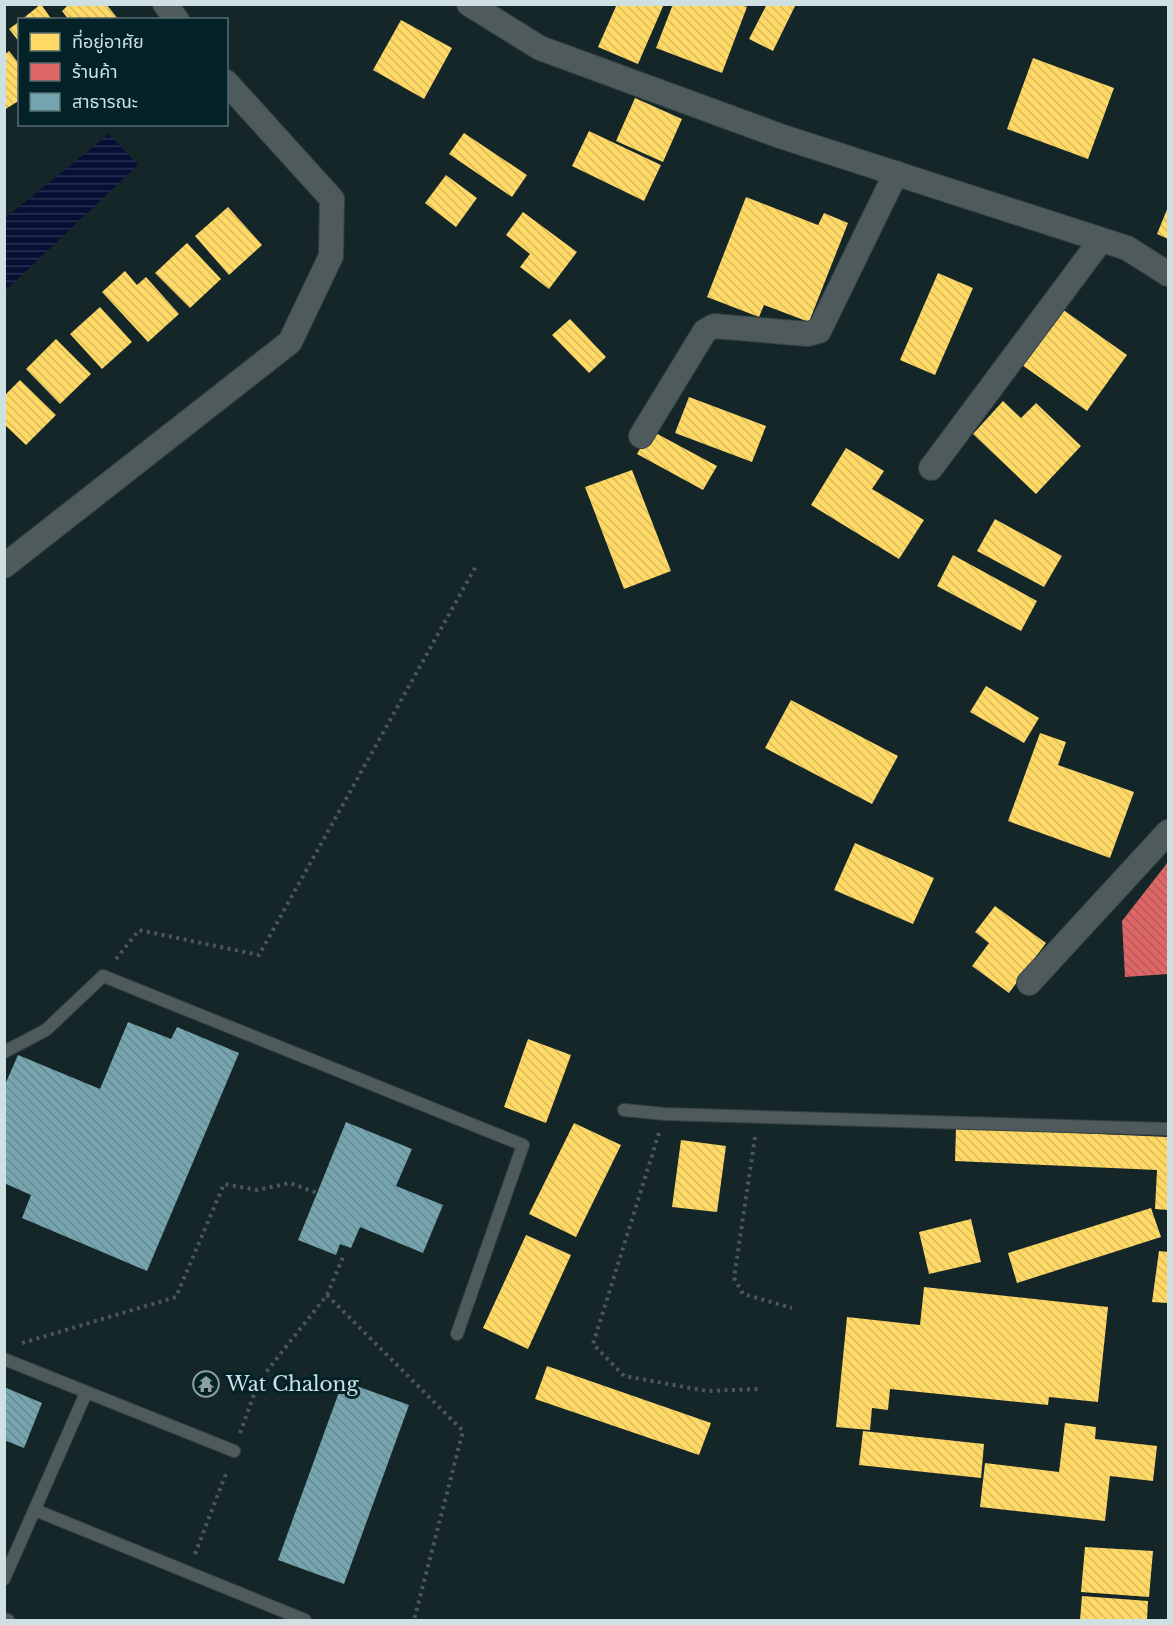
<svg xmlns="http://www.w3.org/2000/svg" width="1173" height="1625" viewBox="0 0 1173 1625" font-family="'Libre Baskerville','Noto Sans Thai',serif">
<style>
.water{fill:url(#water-rules)}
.homes{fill:url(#homes-back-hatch)}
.shops{fill:url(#shops-back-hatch)}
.public{fill:url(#public-back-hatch)}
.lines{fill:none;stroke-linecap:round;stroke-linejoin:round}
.service-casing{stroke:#344143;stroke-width:14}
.minor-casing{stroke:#344143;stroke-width:26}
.path{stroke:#4b5759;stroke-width:4;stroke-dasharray:3 4.5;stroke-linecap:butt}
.service{stroke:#4e5a5c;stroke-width:12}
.minor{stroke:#4e5a5c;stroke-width:24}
.labels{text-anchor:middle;stroke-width:6;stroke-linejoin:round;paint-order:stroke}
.poi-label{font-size:20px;fill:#cfe0e3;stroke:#032227;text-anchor:start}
</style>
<defs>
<pattern id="water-rules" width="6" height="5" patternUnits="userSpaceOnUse" patternTransform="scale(1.5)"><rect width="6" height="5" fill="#060f34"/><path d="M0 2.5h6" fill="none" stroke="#293251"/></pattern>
<pattern id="homes-back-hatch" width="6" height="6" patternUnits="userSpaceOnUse" patternTransform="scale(1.5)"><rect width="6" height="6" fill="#ffd966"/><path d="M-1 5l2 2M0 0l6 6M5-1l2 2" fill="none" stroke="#d8bb5f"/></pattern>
<pattern id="shops-back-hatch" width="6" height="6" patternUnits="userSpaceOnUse" patternTransform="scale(1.5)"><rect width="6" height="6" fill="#e06666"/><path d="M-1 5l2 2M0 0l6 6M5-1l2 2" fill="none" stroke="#af5c5c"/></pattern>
<pattern id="public-back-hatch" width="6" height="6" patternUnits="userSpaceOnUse" patternTransform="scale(1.5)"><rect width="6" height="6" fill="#76a5af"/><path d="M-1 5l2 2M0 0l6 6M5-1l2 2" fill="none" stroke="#65888f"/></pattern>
</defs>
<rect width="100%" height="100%" fill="#152629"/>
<path class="water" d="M109 134 138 165 5 291V218Z"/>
<path class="homes" d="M41 4 52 20H21Z
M69 4H106L119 20H69L62 11Z
M617 4H664L638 64 598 47Z
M673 4H739L747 7 722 73 656 48Z
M767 4H796L773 51 749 39Z
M401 20 452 48 424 99 373 70Z
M20 21V43L9 29Z
M9 51 20 65V100L4 110V55Z
M1033 58 1114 88 1088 159 1007 129Z
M635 98 682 119 663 162 616 141Z
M589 131 661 165 644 201 572 166Z
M464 133 527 175 512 197 449 154Z
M446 175 477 198 456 227 425 203Z
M746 197 818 225 824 213 848 223 809 322 764 305 759 317 707 297Z
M228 207 262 245 229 275 195 236Z
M1168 207V239L1157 234Z
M523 212 577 252 549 289 520 267 530 254 506 235Z
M187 243 221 279 190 308 155 273Z
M125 271 137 285 146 277 179 314 148 342 102 292Z
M938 273 973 288 935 375 900 360Z
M100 307 132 342 102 369 70 334Z
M1062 309 1127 355 1087 411 1022 365Z
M570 319 606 357 589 373 552 335Z
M56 339 91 374 60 404 26 369Z
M20 380 56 415 26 445 4 424V396Z
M689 397 766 426 752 462 675 433Z
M1003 401 1021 418 1036 403 1081 446 1036 494 973 434Z
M650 430 717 466 703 490 637 454Z
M846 448 884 471 872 489 924 520 899 559 811 505Z
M632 470 671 571 624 589 585 487Z
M995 519 1062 556 1044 587 977 551Z
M953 555 1037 601 1021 631 937 586Z
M986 686 1039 718 1024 743 970 712Z
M791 700 898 756 872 804 765 748Z
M1040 733 1066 742 1058 765 1134 792 1110 858 1008 821Z
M855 843 934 878 913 924 834 890Z
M995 906 1046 943 1009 993 972 966 989 943 975 932Z
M528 1039 571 1055 546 1123 504 1107Z
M574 1123 621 1145 576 1237 529 1214Z
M956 1128 1168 1137V1210L1155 1209 1157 1170 955 1161Z
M681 1140 726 1146 717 1212 672 1207Z
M1151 1208 1161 1237 1017 1283 1008 1253Z
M971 1219 981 1262 929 1274 919 1232Z
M526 1235 571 1255 528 1349 483 1328Z
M1159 1251 1168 1252V1303L1152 1302Z
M924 1287 1108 1307 1098 1402 1049 1397 1048 1405 890 1389 888 1410 872 1408 870 1430 836 1427 847 1317 920 1325Z
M547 1366 711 1423 699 1455 535 1399Z
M1065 1423 1096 1427 1095 1439 1157 1446 1153 1481 1110 1476 1105 1521 980 1507 985 1463 1059 1472Z
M863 1431 984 1444 981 1478 859 1465Z
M1085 1547 1153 1551 1149 1597 1081 1592Z
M1082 1596 1148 1601 1147 1620H1080Z"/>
<path class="shops" d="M1168 862V974L1125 977 1122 921Z"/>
<path class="public" d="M128 1022 171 1039 177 1027 239 1053 147 1271 22 1218 31 1195 4 1183V1087L18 1055 100 1089Z
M346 1122 412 1149 396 1186 443 1205 423 1253 360 1227 351 1248 340 1244 336 1255 298 1240Z
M343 1381 409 1405 344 1584 278 1560Z
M4 1387 42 1403 24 1448 4 1440Z"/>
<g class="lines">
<g class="service-casing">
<path id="service" d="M4 1052 46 1030 103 976 523 1145 457 1334
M624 1110 665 1114 1168 1129
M4 1359 234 1451
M35 1510 305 1620
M4 1579 86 1393
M4 1619 8 1620"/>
</g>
<g class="minor-casing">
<path id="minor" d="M165 4 177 20
M469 4 540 48 780 136 1127 248 1168 274
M641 436 705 331 714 326 808 334 819 331 896 173
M931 468 1101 240
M4 566 290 342 331 256 332 199 226 82
M1029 983 1168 832"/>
</g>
<path class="path" d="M116 959 139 930 259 955 476 566
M659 1133 593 1344 624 1376 707 1391 759 1389
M755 1137 734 1278 743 1294 792 1308
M327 1295 463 1431 414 1620
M22 1343 176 1297 224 1184 257 1190 290 1183 317 1193
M240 1433 259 1381 327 1295 343 1257
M195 1554 227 1471"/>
<use href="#service" class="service"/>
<use href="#minor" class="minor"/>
</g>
<defs>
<g id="temple-ring" transform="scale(1.35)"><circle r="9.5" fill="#032227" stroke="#8e9fa2" stroke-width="1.5"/><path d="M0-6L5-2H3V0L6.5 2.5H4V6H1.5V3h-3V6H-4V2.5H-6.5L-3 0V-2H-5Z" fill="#8e9fa2"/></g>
</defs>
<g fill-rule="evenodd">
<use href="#temple-ring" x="206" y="1384"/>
</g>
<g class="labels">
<g class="poi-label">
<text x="226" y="1391">Wat Chalong</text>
</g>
</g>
<rect width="1173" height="1625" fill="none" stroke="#cfe0e3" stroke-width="12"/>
<rect x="18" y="18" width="210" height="108" fill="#032227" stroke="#556e72" stroke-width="1.5"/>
<rect x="30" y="33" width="30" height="18" fill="#ffd966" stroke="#556e72" stroke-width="1.5"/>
<text x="72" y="48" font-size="18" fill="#cfe0e3">ที่อยู่อาศัย</text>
<rect x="30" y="63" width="30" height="18" fill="#e06666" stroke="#556e72" stroke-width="1.5"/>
<text x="72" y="78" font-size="18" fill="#cfe0e3">ร้านค้า</text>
<rect x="30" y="93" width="30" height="18" fill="#76a5af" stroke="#556e72" stroke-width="1.5"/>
<text x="72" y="108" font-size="18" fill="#cfe0e3">สาธารณะ</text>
</svg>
